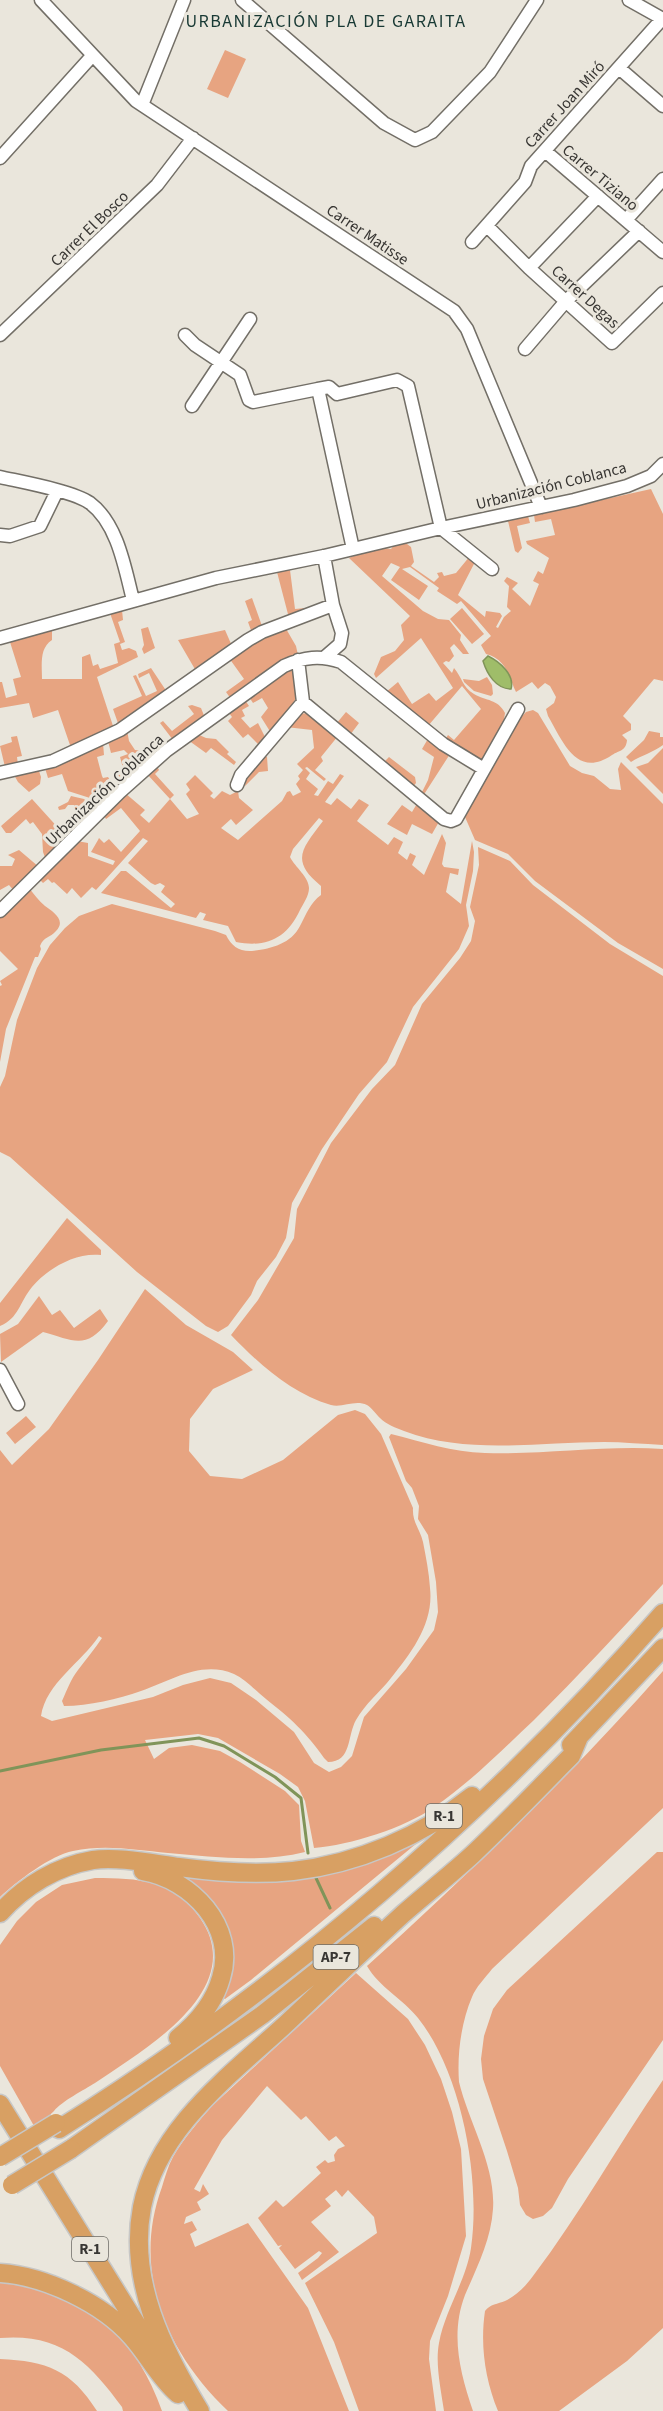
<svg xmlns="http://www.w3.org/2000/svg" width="663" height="2411" viewBox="0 0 663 2411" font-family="'Source Sans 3',sans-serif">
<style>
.green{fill:#e7a481}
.water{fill:#9fbd69;stroke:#809459;stroke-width:1.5}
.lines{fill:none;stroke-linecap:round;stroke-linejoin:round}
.stream{stroke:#809459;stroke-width:3}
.minor-casing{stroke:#736f67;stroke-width:15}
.highway-casing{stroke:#c7c7c6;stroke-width:21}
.minor{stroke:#fff;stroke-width:12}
.highway{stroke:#d8a063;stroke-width:18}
.highway-bridge-casing{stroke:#c7c7c6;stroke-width:21;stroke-linecap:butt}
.highway-bridge{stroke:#d8a063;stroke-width:18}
.labels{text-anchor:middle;stroke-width:6;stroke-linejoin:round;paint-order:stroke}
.shield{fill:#eae6dc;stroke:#6d6b66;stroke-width:1.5}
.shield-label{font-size:15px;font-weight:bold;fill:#383633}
.street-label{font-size:16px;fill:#383633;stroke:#eae6dc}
.neighbourhood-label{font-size:18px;letter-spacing:1.5px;fill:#183934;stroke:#eae6dc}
</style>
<rect width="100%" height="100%" fill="#eae6dc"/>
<path class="green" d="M225 50 246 59 228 98 207 89Z
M651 489 663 514V681L654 679 623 716 631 724V730L622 735 627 740C626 751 620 750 612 755 577 779 563 742 548 716L546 709 554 703 556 697 550 686 545 683 538 689 532 682 516 692C509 678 507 659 486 654L481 645 491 636 461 601 457 604 437 591 439 588 410 567 402 569 428 586 419 600 391 580 400 567 391 563 382 576 423 611 438 619 449 620 461 635 460 640 469 654H463L454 644 450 648 454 656 449 662 446 661 443 663 452 673 454 668C462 677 462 687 474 694 486 701 498 699 505 713L503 726 487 758 478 760 445 740 448 735 454 740 481 709 462 686 428 726 386 692 398 682 412 704 429 693 436 701 453 688 421 638 376 678 374 674 381 657 395 651 404 640 401 625 410 616 349 558 370 549 372 551 385 548 391 549 395 544 403 541 411 547 414 562 411 566 434 582 439 577 437 573 442 572 444 576 456 573 470 556 476 560 458 595 485 617 486 611 500 613 502 616 496 627 498 628 504 617 511 611 507 607 509 586 504 581 507 577 518 583 512 589 530 606 539 584 533 581 538 571 543 574 549 558 527 544 526 541 555 535 551 519 535 522 534 515Z
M528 516 530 523 517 526 522 548 518 553 515 551 508 521Z
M290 570 295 609 316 607 289 618 277 572Z
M252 598 262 626 252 633 248 622 252 620 245 601Z
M462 608 484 634 472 644 450 619Z
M122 610 123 620 118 622 125 642 120 644 122 650 129 648 136 651 138 657 97 677 114 729 71 748 58 710 33 718 29 703 0 708V682H2L6 698 17 695 13 679 21 677 10 642 52 630V640C39 648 42 666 42 679H82V657L90 654 93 666 98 664 100 669 118 663 114 644 120 642 110 613Z
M148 627 155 648 144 654 142 649 144 645 141 629Z
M285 627 296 646 299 660 231 699 226 692 244 679 229 658 252 641Z
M225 630 232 646 196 671 178 640Z
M151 668 167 692 119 726 113 709 142 696 133 676 136 675 146 696 157 691 149 673 139 678 138 674Z
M293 668 297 696 289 711 271 733 261 717 268 708 262 698 253 703 249 697 283 671Z
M487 677 492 685 493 694 491 696 474 691 464 682 463 679 479 681Z
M245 700 249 706 242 710 245 716 241 718 250 728 258 723 266 739 260 746 248 734 243 738 228 721 232 717 229 713 209 727Z
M192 705 201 708 205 718 173 740 160 723 163 721 172 731 194 714 188 706Z
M533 710 538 713 570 766 582 773 594 776 610 789 621 790 618 769 621 762 663 804V969L618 943 535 881 508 854 475 840 465 817 515 724 526 712Z
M346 712 359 723 350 735 336 724Z
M308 713 338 736 321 757 323 761 315 770 326 779 324 781 307 767 305 768 310 773 306 779 318 789 314 795 318 796 328 781 333 784 340 774 344 776 325 802 331 805 337 798 351 809 359 799 369 805 357 821 388 845 394 837 403 842 398 853 407 860 410 853 416 856 412 865 424 875 442 834 446 843 442 864 444 867 459 869 458 875 450 873 446 892 461 904 472 841 474 852 473 871 466 905 469 926 459 949 413 1007 387 1062 359 1094 322 1149 292 1203 286 1238 276 1257 257 1281 251 1295 228 1326 218 1332 206 1326 137 1272 10 1157 0 1152V1087L5 1076 17 1020 37 968 50 945 65 928 79 916 112 904 215 931 226 935C231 946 240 952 252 951 270 949 291 944 300 926 307 913 310 903 321 895V886C289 860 303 848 323 821L319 818 293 849 290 857C295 867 309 877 309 888 309 896 303 904 300 910 287 938 267 948 236 942L228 926 203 920 206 914 200 912 196 918 101 893 121 871H126L171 908 175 904 161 892 165 886 160 883 155 885 151 883 128 863 148 841 143 838 96 890 92 887 81 898 72 888 67 894 54 882 52 883 48 879 43 883 39 879 77 841 88 843V856L113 865 115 861 91 852 98 840 99 838 104 843 109 839 121 852 140 831 121 808 106 819 103 814 125 793 145 810 140 815 149 823 170 799 147 774 157 766 159 770 155 774 174 795 170 799 187 819 199 814 186 794 190 790 186 784 195 775 213 793 210 796 214 799 222 791 230 795 238 791 239 798 253 810 236 825 231 819 221 828 238 840 282 801 287 792 290 791 293 796 301 792 296 784 300 779 298 776 303 770 297 764 314 748 312 730 286 727 299 714Z
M127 730 129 741 135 750 143 751 156 748 159 752 122 784 116 770 123 768 120 757 128 754 124 750 111 753 108 741Z
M649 731 660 733V737H663V745C652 753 642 755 631 762L626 757 644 740Z
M197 734 206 738 216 739 229 752 227 754 236 762 234 765 211 748 206 753 188 740Z
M17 736 22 756 17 757 18 765 5 767 0 746 12 742 11 737Z
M429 737 450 754 423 796 421 794 428 780 434 757 422 749Z
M103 743 104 755 97 757 102 776 103 778 108 777 116 790 98 808 90 798 68 791 62 774 48 778 45 768Z
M663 748V794L636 767 648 763Z
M263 755 267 757 268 771 259 772 245 786 246 778Z
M389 757 415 777 416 783 413 787 383 763Z
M38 768 41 777 40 784 29 792 18 782 14 775Z
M71 796 84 799 96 810 46 860 43 852 42 834 33 822 30 824 26 819 11 833H6L1 826 32 799 61 831 68 826V821L76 813 74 805H68L65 809 59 810 58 807 68 802Z
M418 802 440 820 432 834 412 824 407 835 387 824 402 805 412 812Z
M478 847 510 861 533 885 610 944 663 976V1445C643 1444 623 1442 604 1442 537 1442 468 1455 404 1431 396 1428 386 1424 380 1418 376 1414 372 1408 367 1405 355 1399 343 1408 331 1405 292 1394 259 1364 231 1335L258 1300 294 1238 297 1209 331 1143 372 1089 395 1065 422 1004 460 958 471 941 475 921 470 907 479 865Z
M19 850 39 867 15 892 9 885 0 890V866H12L15 859 8 855Z
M29 888C34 894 39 901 45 906 52 911 67 920 56 931 50 938 44 936 40 946L41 949 38 957H35L6 1029 0 1062V986L2 985 0 981 18 969 0 951V914Z
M67 1218 101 1250V1255C76 1252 48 1268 32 1287 19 1303 19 1318 0 1326V1303Z
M145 1289 186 1325 233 1352 253 1370 213 1389 190 1419 189 1451 210 1476 242 1479 283 1460 338 1415 355 1410 365 1414 381 1434 413 1508C412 1522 420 1529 423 1542 426 1557 429 1573 430 1588 434 1623 412 1652 391 1678 380 1692 365 1704 356 1720 347 1736 352 1762 328 1762L324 1758C305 1731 291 1719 266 1699 256 1691 245 1679 234 1674 201 1660 171 1681 141 1691 118 1699 89 1706 64 1706L62 1701C67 1690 71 1679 78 1670 86 1659 95 1649 102 1638L99 1636C82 1662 46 1683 41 1716L52 1721 153 1697 183 1685 210 1678 231 1683 256 1700 294 1732 314 1763 329 1772 341 1767 352 1756 364 1717 406 1669 434 1630 438 1612 436 1582 428 1535 418 1519 419 1506 412 1488 406 1481 389 1437 391 1434C423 1442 452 1452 485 1453 544 1455 604 1445 663 1449V1584C621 1630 578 1676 534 1720 502 1750 471 1782 434 1807 405 1828 350 1845 314 1848L305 1801 298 1787 280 1774 218 1738 198 1734 145 1740 154 1759 169 1748 192 1745 220 1751 240 1762 285 1791 299 1805 301 1841 305 1852C261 1863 214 1857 168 1853 136 1850 105 1844 73 1851 51 1855 16 1882 0 1897V1450L12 1465 49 1429 98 1360Z
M39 1296 52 1315 60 1310 74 1328 100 1309 108 1321C86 1351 73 1340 43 1332L1 1362 0 1334 18 1324Z
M26 1416 36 1427 15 1444 6 1433Z
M663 1671V1808L492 1969C485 1978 476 1987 472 1997 461 2023 457 2054 459 2082 469 2123 496 2166 493 2209 491 2240 477 2267 465 2295 450 2334 460 2373 473 2411H444C441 2390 435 2364 439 2343 445 2310 466 2281 471 2248 481 2180 462 2073 418 2018 403 1999 379 1987 367 1966 470 1873 571 1775 663 1671Z
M416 1841 417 1843 251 1980 225 1999 223 1998C245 1950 227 1903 183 1876 234 1880 284 1885 334 1872 362 1865 389 1851 416 1841Z
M657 1852H663V2040L568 2179 552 2208 543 2216 533 2219 526 2215 520 2205 518 2188 507 2151 483 2079 481 2059 484 2036 493 2009 507 1990Z
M95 1878C138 1878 174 1880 200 1918 250 1990 143 2050 95 2083 84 2090 62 2101 54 2111 49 2116 43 2121 34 2126L0 2066V1945L17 1921 36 1902 62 1885Z
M356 1973 408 2019 425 2045 441 2079 452 2112 461 2149 466 2236 448 2296 430 2341 429 2359 436 2411H359L334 2342 305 2283 377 2233 374 2217 348 2190 342 2197 336 2190 325 2199 331 2206 311 2222 339 2252 302 2280 298 2273 318 2258 322 2253 319 2251 295 2269 279 2248 282 2245 278 2246 258 2218 276 2200 283 2207 286 2205 321 2173 316 2167 325 2160 328 2163 335 2161 334 2155 338 2149 345 2146 336 2136 329 2141 306 2116 301 2120 267 2086 222 2140 194 2189 200 2192 203 2184 209 2194 197 2202 201 2210 186 2217 184 2224 192 2221 197 2230 190 2234 195 2247 248 2223 308 2308 349 2411H228C166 2352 131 2271 162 2187 165 2177 168 2166 173 2157 184 2138 198 2122 212 2106Z
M663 2080V2328L627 2361 559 2411H498C485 2379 480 2345 485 2311 490 2304 498 2304 505 2301 517 2295 525 2287 533 2276 580 2214 618 2145 663 2080Z
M0 2280C82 2293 134 2331 162 2411H123L122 2407C89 2362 61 2333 0 2338Z
M0 2359C47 2361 71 2370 97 2411H0Z"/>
<path class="water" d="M488 656C500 662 515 675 511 689 496 689 487 674 483 661Z"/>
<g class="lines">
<path class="stream" d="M0 1771 101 1750 199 1738 224 1746 275 1777 301 1798 308 1853
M316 1878 330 1908"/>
<g class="minor-casing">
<path id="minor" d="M41 0 136 101 454 311 467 329 541 507
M242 0 384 123 415 140 432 132 490 72 537 0
M629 0 663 19
M619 68 663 106
M142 105 184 0
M545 151 663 252
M0 158 92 56
M626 220 663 179
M487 226 529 268 612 343 663 293
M472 242 525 182 531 166 662 19
M529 268 598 196
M0 335 157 185 193 138
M185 335 195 345 240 375 249 400 253 402 318 389 353 549
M525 349 566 301 639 231
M318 389 329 387 337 394 397 380 408 386 441 528 492 569
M192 406 250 319
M0 477C22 482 73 491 90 503 118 524 125 569 133 600
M0 535 10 536 40 526 57 491
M324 556 333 605 342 633 340 644 325 657
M0 638 216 578 324 556 441 528 574 500 627 486 651 476 663 464
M303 702 444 819 451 821 456 819 518 709
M0 773 53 761 120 730 248 640 262 632 333 605
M237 785 241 775 303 702 298 660
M0 911 120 792 166 751 284 666C304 657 320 655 341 662L443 744 484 769
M0 1370 18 1404"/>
</g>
<g class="highway-casing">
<path id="highway" d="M571 1745 663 1648
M143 1871C191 1879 237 1927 221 1978 214 2003 198 2022 178 2038
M0 1913C24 1886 57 1866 93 1860 117 1856 155 1864 179 1867 216 1872 256 1875 293 1871 357 1864 422 1836 472 1796
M0 2104 165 2370
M59 2129C284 1988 489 1813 663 1613
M71 2149 262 2015 374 1926
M0 2273C45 2276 102 2303 132 2337 148 2355 160 2379 178 2394
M200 2411C163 2350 128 2281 142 2207 158 2127 231 2075 288 2022 326 1986 364 1950 403 1914 426 1894 450 1875 472 1855 506 1823 538 1789 571 1756L579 1737"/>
</g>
<use href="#minor" class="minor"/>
<use href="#highway" class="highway"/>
<g class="highway-bridge-casing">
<path id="highway-bridge" d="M0 2157 56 2123
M12 2185 71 2149"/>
</g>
<use href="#highway-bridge" class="highway-bridge"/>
</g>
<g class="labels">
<g class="shield">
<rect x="426" y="1804" width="36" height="24" rx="4.5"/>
<rect x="313.5" y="1945" width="45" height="24" rx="4.5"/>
<rect x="72" y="2237" width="36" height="24" rx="4.5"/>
</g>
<g class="shield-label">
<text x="444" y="1821">R-1</text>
<text x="336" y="1962">AP-7</text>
<text x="90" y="2254">R-1</text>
</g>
<g class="street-label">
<text transform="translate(564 104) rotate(-48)" y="6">Carrer Joan Miró</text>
<text transform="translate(601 177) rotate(40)" y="6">Carrer Tiziano</text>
<text transform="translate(89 228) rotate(-44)" y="6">Carrer El Bosco</text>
<text transform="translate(368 234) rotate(34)" y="6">Carrer Matisse</text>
<text transform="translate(586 296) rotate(42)" y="6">Carrer Degas</text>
<text transform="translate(551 485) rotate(-14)" y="6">Urbanización Coblanca</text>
<text transform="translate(104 789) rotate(-43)" y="6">Urbanización Coblanca</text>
</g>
<g class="neighbourhood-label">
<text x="326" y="27">URBANIZACIÓN PLA DE GARAITA</text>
</g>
</g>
</svg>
